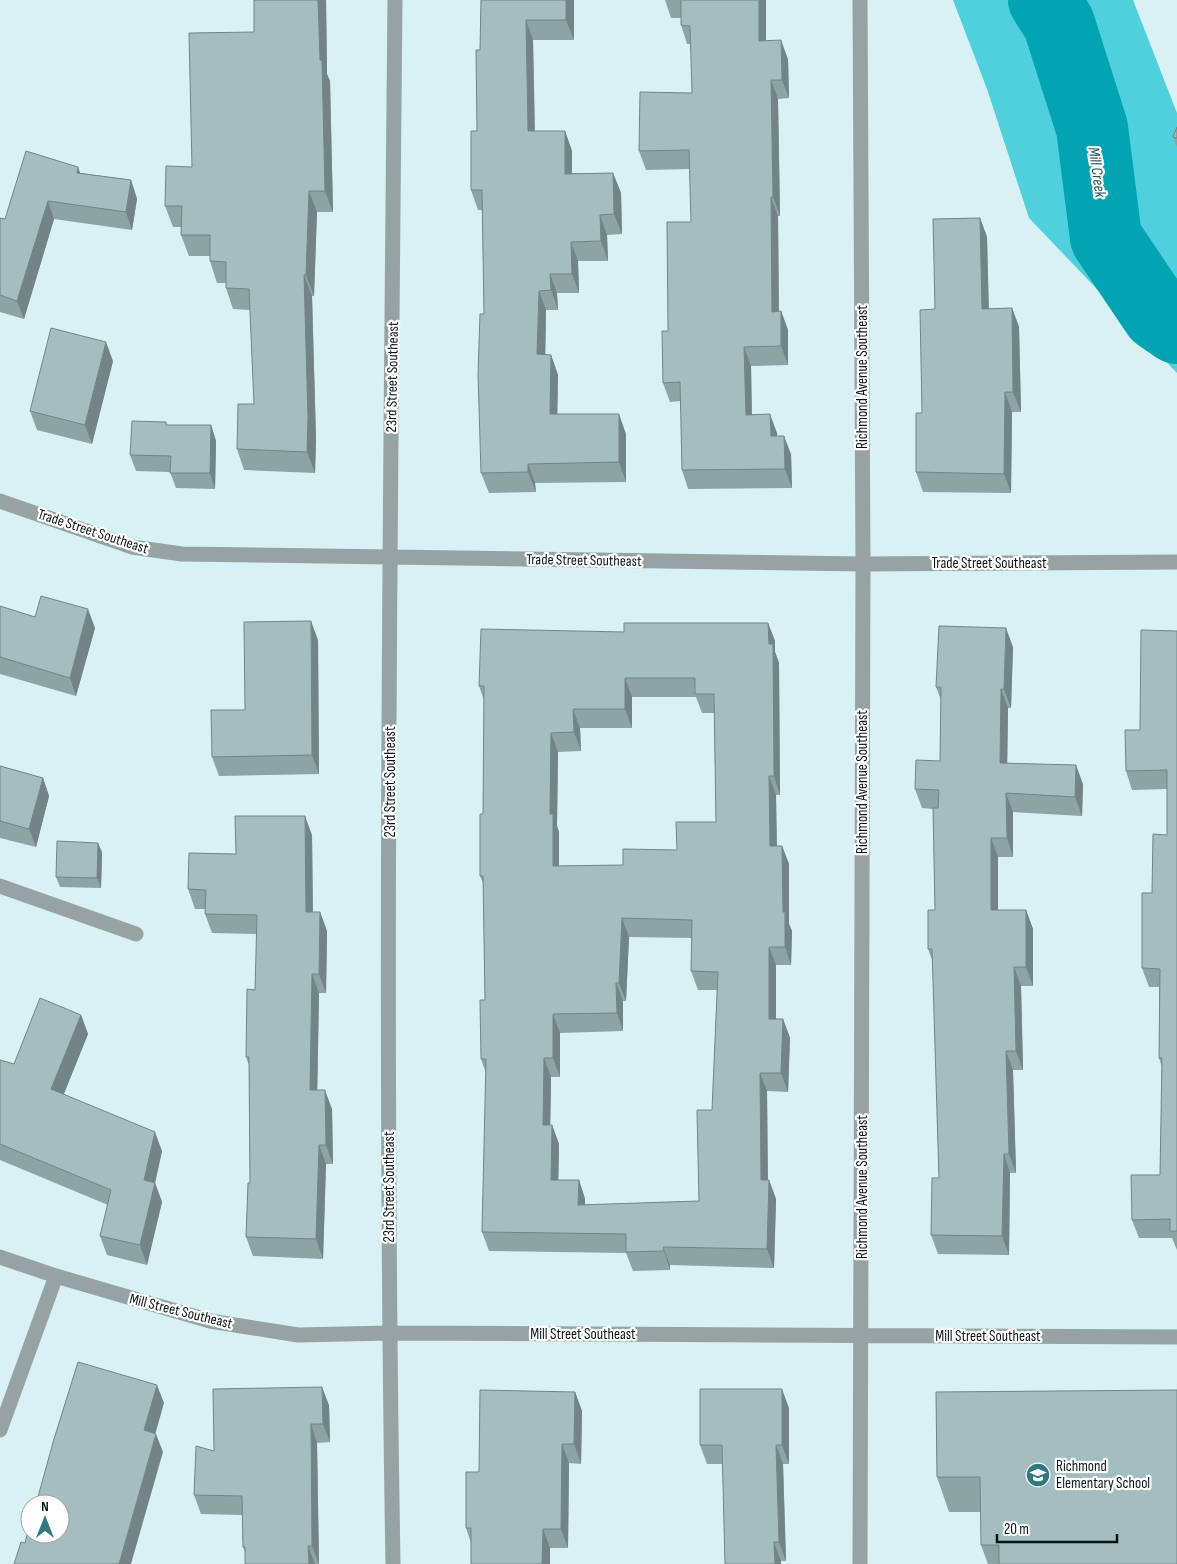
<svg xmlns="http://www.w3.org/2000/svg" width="1177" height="1564" viewBox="0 0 1177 1564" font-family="'Sofia Sans Condensed',sans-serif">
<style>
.forest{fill:#50cfdd}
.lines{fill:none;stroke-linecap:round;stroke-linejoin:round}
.river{stroke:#01a4b2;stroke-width:72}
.lane{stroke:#97a2a3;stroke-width:15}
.street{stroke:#97a2a3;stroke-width:15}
.wall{fill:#8da3a4;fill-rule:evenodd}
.shaded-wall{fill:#738486}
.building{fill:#a4bdbf;stroke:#738486;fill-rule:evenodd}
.labels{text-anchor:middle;stroke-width:4.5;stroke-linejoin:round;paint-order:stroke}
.street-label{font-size:15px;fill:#0b1415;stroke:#fff}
.poi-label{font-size:15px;fill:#0b1415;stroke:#fff;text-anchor:start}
.water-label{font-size:16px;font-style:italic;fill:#1d5459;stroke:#fff}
</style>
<rect width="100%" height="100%" fill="#d7f1f4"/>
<path class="forest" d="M953 0H1133L1177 113V373L1029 218 987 89Z"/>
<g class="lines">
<path class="river" d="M1044 0 1059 24 1092 128 1106 238 1158 315 1177 328"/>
<path class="lane" d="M0 886 136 934"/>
<path class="street" d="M0 501 132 547 182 554 863 564 1177 562
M0 1257 56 1276 210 1321 298 1335 389 1333 1177 1337
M0 1430 56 1276
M393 1564C384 1043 390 521 395 0
M860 1564 863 564 860 0"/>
</g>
<path class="wall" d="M254 0H326L327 74 330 81 333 212H317L314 296H312L316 439 315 473 244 470 237 449 254 404 250 310 233 309 226 288V283H217L210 261V256H189L181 235V227H173L165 206 192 167 254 32Z
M481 0H574V40H533L535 131H565L572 151V173H613L621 193 622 234 607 235 608 261H578L579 293H557L558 310H546L545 355H551L558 375 557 414 626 434V482L535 483 536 492 489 493 481 473 484 314 482 210H478L471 190 477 131 480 50Z
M665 0H766V40L788 59 789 98 778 99 780 216H778L779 311H781L788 330V365L751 366 752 414 777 433V436L791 454 792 488 688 489 682 470 681 401 670 402 663 383 668 331 691 222 690 169 646 170 639 151 692 93 691 44H687L681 25V18H671Z
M1177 127V147L1173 137Z
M81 173 131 180 137 199 132 230 54 219 24 319 0 312V218L5 219Z
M980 218 987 237 989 309 1012 308 1019 327 1021 412H1012L1011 493 923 492 916 472 922 413 935 309Z
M113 361 92 444 37 430 30 411Z
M166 422 167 425H211L216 441 215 489 176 488 170 472 136 471 130 455Z
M0 606 35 617 95 628 76 696 0 674Z
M768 623 775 641V652L779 663 780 795H776L777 846H782L789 864V924L792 931 791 965H776V1019H783L790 1038 788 1092 767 1091 768 1180H769L776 1199 774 1268 670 1265V1270L633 1271 626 1253 489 1251 482 1232 486 1073 481 1059 485 1000 483 883 480 876 483 814 484 700 479 686 624 632ZM632 697H696L702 713H714L716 822 677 850 623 865 559 866V832L557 826 558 752 581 751 580 728H632ZM629 937 692 938 691 971 698 990H717L712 1110 699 1201 585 1205V1199L579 1180H558L559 1144 552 1125H550L551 1077H560V1033L623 1031V1001H626Z
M1177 631V1250L1172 1238H1139L1132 1220 1160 1175 1162 1067 1159 1058V987H1149L1142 968 1152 893 1167 835V789L1132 790 1126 771 1140 730Z
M318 640 319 774 219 776 212 757 245 710Z
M1013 647 1011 708H1008L1007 763 1083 784 1082 816 1013 812V857H998V910H1026L1033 929V986H1021L1023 1070H1013L1016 1173H1010L1009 1255 938 1254 931 1235 939 1178 933 962 928 949 935 910 933 809 922 808 915 789 940 761 941 700 936 687Z
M0 766 43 778 49 796 36 847 0 838Z
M312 835 313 912H320L327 931 326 993H319L317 1090 332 1109 333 1164H326L323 1259 253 1256 246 1237 250 1183 249 1065 246 1057 255 990 257 934 212 933 205 914V909H195L188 889 236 854Z
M102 852 101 888 60 887 56 877Z
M81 1015 88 1034 64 1094 162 1151 155 1183 162 1202 147 1265 107 1255 100 1236 108 1205 0 1160V1060L14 1064Z
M575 1392 582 1411 581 1464 569 1463 568 1548H550V1564H471V1543L466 1528 479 1472Z
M936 1392 1177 1564H988L981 1545V1512H949L937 1477Z
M329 1405 330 1442 317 1443 319 1564H245V1552L243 1547 242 1515 201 1514 194 1495 214 1451Z
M789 1408V1464H783L786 1561H781V1564H725L723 1464H707L700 1445Z"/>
<path class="shaded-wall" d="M318 0H326L327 74 330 81 333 212 325 191 320 60Z
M566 0H574V40L566 20Z
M759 0H766V59L759 41Z
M526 20 533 40 535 151 528 131Z
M781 40 788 59 789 98 782 80Z
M771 80 778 99 780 216 773 197Z
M565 131 572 151V193L565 174Z
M78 167 85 185 77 173Z
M613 173 621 193 622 234 614 214Z
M131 180 137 199 132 230 126 212Z
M309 191 317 212 314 296 306 275Z
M771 197 778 216 779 330 772 312Z
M48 201 54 219 24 319 17 301Z
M600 215 607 235 608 261 601 241Z
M980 218 987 237 989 328 982 309Z
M571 242 578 261 579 293 572 274Z
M550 274 557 293 558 310 551 290Z
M304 275 312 296 316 439 315 473 307 452Z
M539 291 546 310 545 374 537 354Z
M1012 308 1019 327 1021 412 1013 392Z
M781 311 788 330V365L781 346Z
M106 342 113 361 92 444 85 425Z
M744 347 751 366 752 433 746 415Z
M551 355 558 375 557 434 550 414Z
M1005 392 1012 412 1011 493 1004 474Z
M619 414 626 434V482L619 462Z
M770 414 777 433 778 455 771 436Z
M211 425 216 441 215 489 210 473Z
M784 436 791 454 792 488 785 469Z
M528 464 535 483 536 492 528 472Z
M88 609 95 628 76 696 70 678Z
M311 621 318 640 319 774 312 755Z
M768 623 775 641V652L779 663 780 795 774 776Z
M1006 628 1013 647 1011 708 1004 689Z
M625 678 632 697V728L625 709Z
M1001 689 1008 708 1007 782 1000 763Z
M573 709 580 728 581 751 574 732Z
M551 733 558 752 557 826 559 832V884L553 866 550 814Z
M1076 765 1083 784 1082 816 1075 797Z
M769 776 776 795 777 865 770 846Z
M43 778 49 796 36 847 29 829Z
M1006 793 1013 812V857L1007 838Z
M305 816 312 835 313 931 306 912Z
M991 838 998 857V929L991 910Z
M98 843 102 852 101 888 97 878Z
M782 846 789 864V924L792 931 791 965 785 947 783 912Z
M1026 910 1033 929V986L1026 967Z
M320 912 327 931 326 993 319 974Z
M622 918 629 937 626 1001 619 983Z
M769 947 776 965V1038L769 1019Z
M1014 967 1021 986 1023 1070 1016 1051Z
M312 974 319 993 317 1109 310 1090Z
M616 983 623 1001V1031L617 1013Z
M553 1014 560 1033V1077L553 1058Z
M81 1015 88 1034 58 1108 51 1089Z
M783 1019 790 1038 788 1092 781 1073Z
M1006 1051 1013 1070 1016 1173 1009 1154Z
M544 1058 551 1077 550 1144 543 1125Z
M760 1073 767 1091 768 1199 761 1180Z
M325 1090 332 1109 333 1164 326 1145Z
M552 1125 559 1144 558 1199 551 1180Z
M155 1132 162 1151 155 1183 162 1202 147 1265 140 1245 144 1180Z
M319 1145 326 1164 323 1259 316 1239Z
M1004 1154 1010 1173 1009 1255 1002 1236Z
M579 1180 585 1199V1224L578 1205Z
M769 1180 776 1199 774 1268 767 1249Z
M663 1247 670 1265V1270L664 1251Z
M157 1385 164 1403 151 1449 144 1430Z
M322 1387 329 1405 330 1442 323 1424Z
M782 1389 789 1408V1464L782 1445Z
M575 1392 582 1411 581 1464 574 1444Z
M311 1424 317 1443 319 1564 312 1546Z
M156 1434 163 1452 131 1564H119Z
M562 1444 569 1463 568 1548 561 1529Z
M776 1445 783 1464 786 1561 779 1542Z
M543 1529 550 1548V1564H542Z
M774 1542 781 1561V1564H775Z
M308 1546 315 1564H309Z"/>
<path class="building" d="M254 0H318L320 60H322L325 191H309L306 275H304L308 417 307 452 237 449 238 404H254L249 289 226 288V262L210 261V235H181L182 206H165L166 166 192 167 189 33 254 32Z
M481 0H566V20H526L528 131H565V174L613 173 614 214 600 215 601 241 571 242 572 274H550L551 290 539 291 537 354 551 355 550 414H619V462L528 464V472L481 473 478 374 480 314H484L482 190H471V131H477L476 50H480Z
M681 0H759V41L781 40 782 80H771L773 197H771L772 312 781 311V346L744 347 746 415 770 414 771 436H784L785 469 682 470 680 382 663 383 662 331H668L667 222H691L689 150 639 151 640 92 692 93 690 26 681 25Z
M1177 127V138L1173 137Z
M26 151 78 167 77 173 131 180 126 212 48 201 17 301 0 295V218L5 219Z
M980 218 982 309 1012 308 1013 392H1005L1004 474 916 472V413H922L920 310 935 309 933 219Z
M51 328 106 342 85 425 30 411Z
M132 421 166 422V425H211L210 473H170L171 456 130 455Z
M41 596 88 609 70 678 0 657V606L35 617Z
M311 621 312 755 212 757 211 710H245L244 622Z
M624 623H768L769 644H773L774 776H769L770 846H782L783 912H785V947H769V1019H783L781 1073H760L761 1180H769L767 1249 663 1247 664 1251 626 1252V1234L482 1232 486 1059H481L480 1000H485L483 876H480V814H483L484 686H479L481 629 624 632ZM625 678H695V694H714L716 822H676L677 850 623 849V865L553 866V814H550L551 733 574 732 573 709H625ZM622 918 692 920 691 971 718 972 712 1110H697L699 1201 578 1205 579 1180H551L552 1125H543L544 1058H553V1014L617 1013 616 983H619Z
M939 626 1006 628 1004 689H1001L1000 763 1076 765 1075 797 1006 793 1007 838H991V910H1026V967H1014L1016 1051H1006L1009 1154H1004L1002 1236 931 1235 932 1178H939L932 949H928V910H935L933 808H938L939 790 915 789 916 760 940 761 941 687H936Z
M1141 630 1177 631V1231H1170V1219L1132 1220 1131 1175H1160L1162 1058H1159L1160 969 1142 968V893H1152L1153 834 1167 835V770L1126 771 1125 730H1140Z
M0 766 43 778 29 829 0 821Z
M235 816H305L306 912H320L319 974H312L310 1090H325L326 1145H319L316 1239 246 1237 248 1183H250L249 1057H246L247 989 255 990 257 915 205 914 206 890 188 889 189 853 236 854Z
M57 841 98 843 97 878 56 877Z
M40 998 81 1015 51 1089 155 1132 144 1180 155 1183 140 1245 100 1236 111 1190 0 1144V1060L14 1064Z
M78 1362 157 1385 144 1430 156 1434 119 1564H14L21 1542 25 1543 30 1524V1534H60V1504H36L54 1439Z
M322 1387 323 1424H311L312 1546H308L309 1564H245V1547H243L242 1496 194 1495 196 1446 214 1451 213 1389Z
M700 1389H782V1445H776L779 1542H774L775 1564H725L722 1445H700Z
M480 1390 575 1392 574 1444H562L561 1529H543L542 1564H471V1528H466V1472H479Z
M1177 1390V1564H999V1545H981L980 1477H937L936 1392Z"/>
<defs>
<g id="school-disc" transform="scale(1.25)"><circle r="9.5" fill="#317981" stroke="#fff"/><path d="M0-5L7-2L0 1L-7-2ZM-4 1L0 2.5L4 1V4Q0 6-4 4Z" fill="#fff"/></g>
</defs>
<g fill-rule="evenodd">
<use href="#school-disc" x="1038" y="1475"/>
</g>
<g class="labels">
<g class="street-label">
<text transform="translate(392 377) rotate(-89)" y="5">23rd Street Southeast</text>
<text transform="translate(862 377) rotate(-90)" y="5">Richmond Avenue Southeast</text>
<text transform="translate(93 531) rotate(18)" y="5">Trade Street Southeast</text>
<text transform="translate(584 560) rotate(1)" y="5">Trade Street Southeast</text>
<text x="989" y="568">Trade Street Southeast</text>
<text transform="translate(390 782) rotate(-90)" y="5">23rd Street Southeast</text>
<text transform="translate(862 782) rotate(-90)" y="5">Richmond Avenue Southeast</text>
<text transform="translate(389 1187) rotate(-90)" y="5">23rd Street Southeast</text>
<text transform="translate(862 1187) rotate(-90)" y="5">Richmond Avenue Southeast</text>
<text transform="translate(181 1311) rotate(14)" y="5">Mill Street Southeast</text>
<text x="583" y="1339">Mill Street Southeast</text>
<text x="988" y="1341">Mill Street Southeast</text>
</g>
<g class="poi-label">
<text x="1056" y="1471">Richmond<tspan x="1056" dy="17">Elementary School</tspan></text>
</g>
<g class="water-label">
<text transform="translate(1098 172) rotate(82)" y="6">Mill Creek</text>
</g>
</g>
<g transform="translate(45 1519)"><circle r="24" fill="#ffffff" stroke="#9da1a1"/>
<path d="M0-4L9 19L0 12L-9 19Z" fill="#317981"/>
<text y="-8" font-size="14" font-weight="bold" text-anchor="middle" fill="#0b1415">N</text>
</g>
<path d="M997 1534v8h120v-8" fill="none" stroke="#0b1415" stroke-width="2.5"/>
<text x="1004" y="1534" font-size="15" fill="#0b1415" stroke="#ffffff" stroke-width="4" paint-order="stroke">20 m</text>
</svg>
